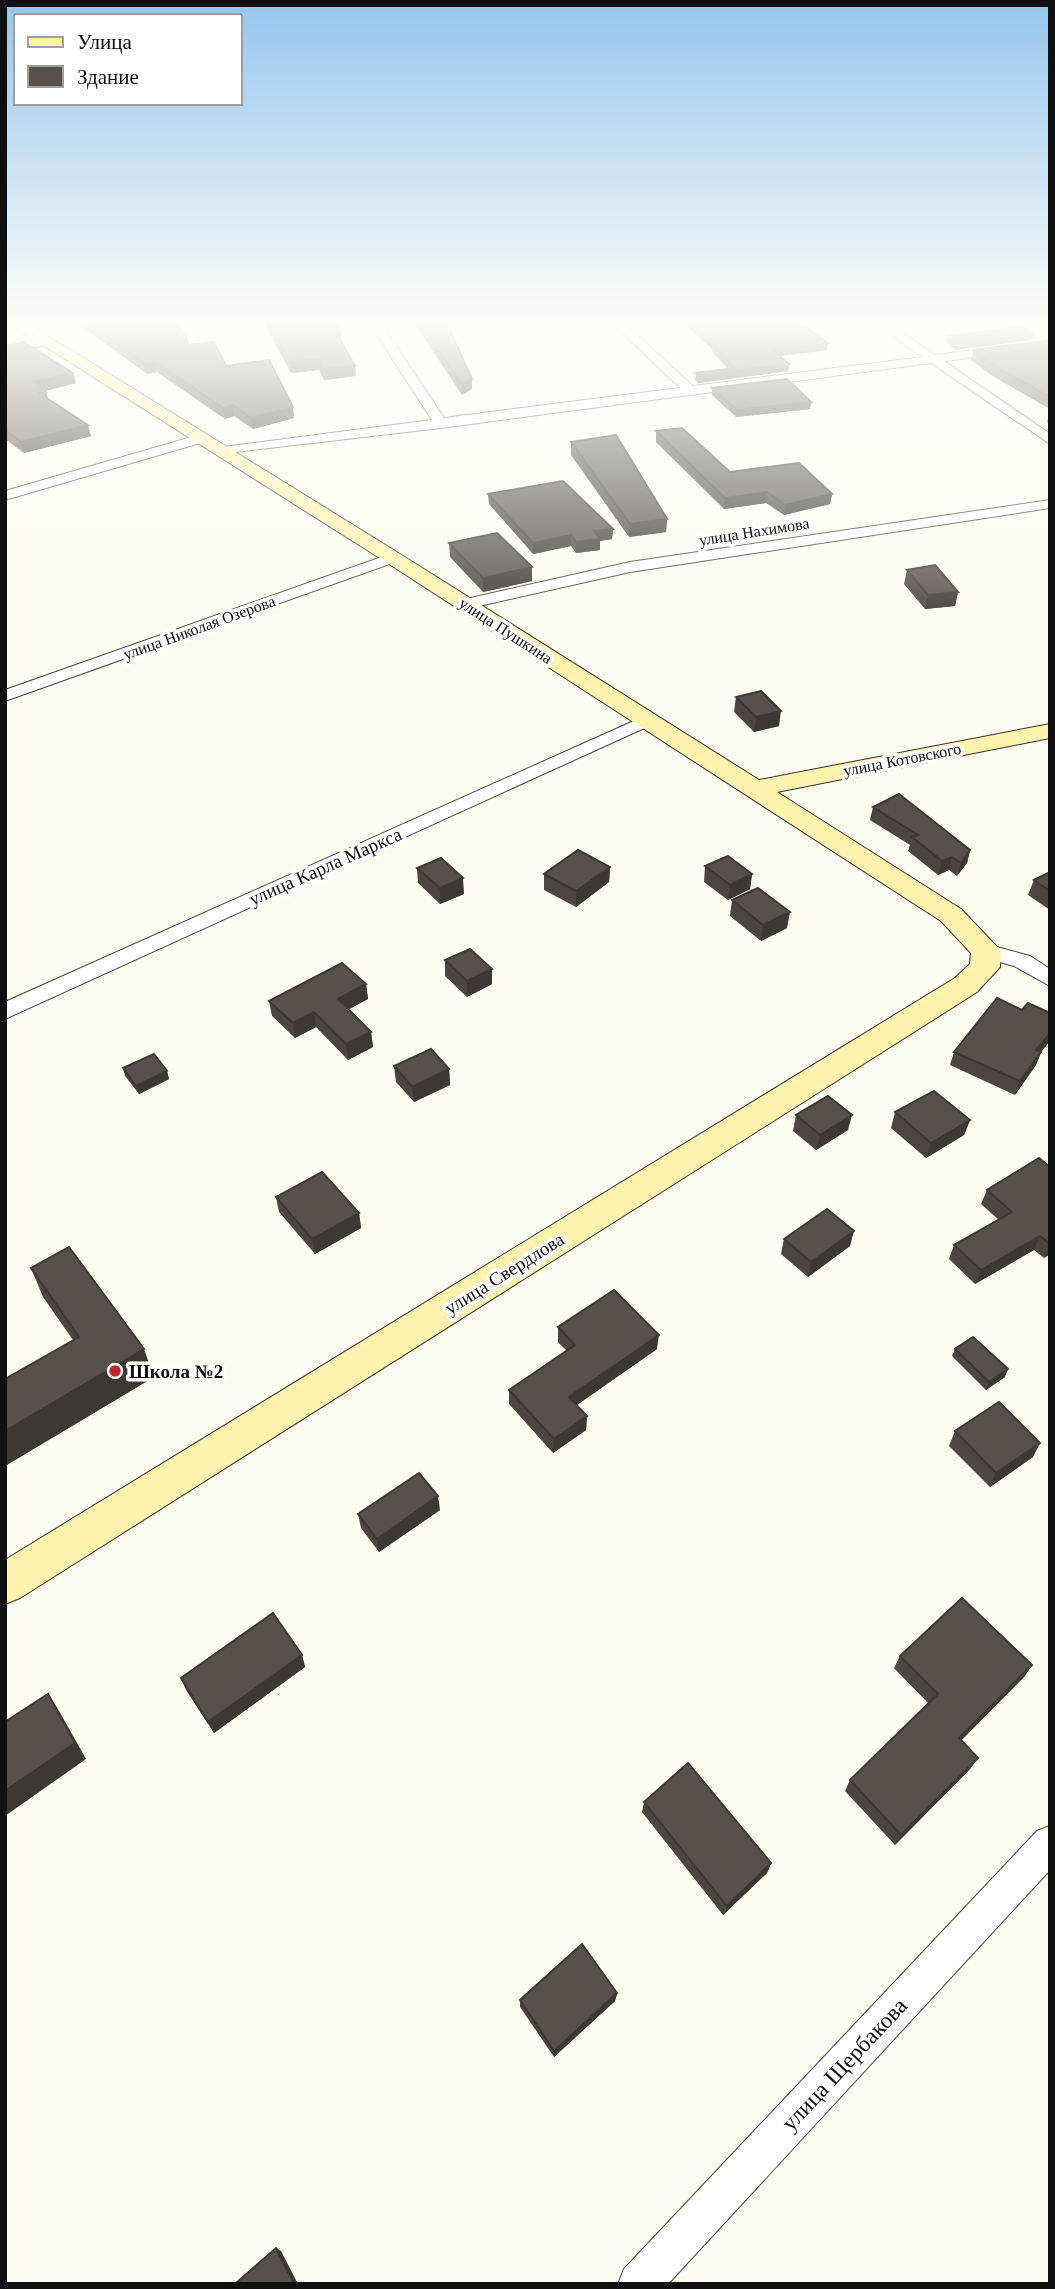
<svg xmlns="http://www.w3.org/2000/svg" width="1055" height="2289" viewBox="0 0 1055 2289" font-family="'Times New Roman',serif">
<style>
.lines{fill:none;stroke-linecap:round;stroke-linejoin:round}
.minor-casing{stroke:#424242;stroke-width:2}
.secondary-casing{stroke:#313131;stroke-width:2}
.minor{fill:#fff;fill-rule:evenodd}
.secondary{fill:#fff3ad;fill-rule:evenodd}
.wall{fill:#4c4540}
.shaded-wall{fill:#3e3834}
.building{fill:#58504b;stroke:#3e3834;stroke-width:2}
.poi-dot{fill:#c32330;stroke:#fff;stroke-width:2.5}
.labels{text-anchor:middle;stroke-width:7;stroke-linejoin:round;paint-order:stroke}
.far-street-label{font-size:16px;fill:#0f0f0f;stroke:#fff}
.street-label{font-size:19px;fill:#0f0f0f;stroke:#fff}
.poi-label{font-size:19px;font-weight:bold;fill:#0f0f0f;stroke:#fff;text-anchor:start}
.near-street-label{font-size:23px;fill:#0f0f0f;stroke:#fff}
</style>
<rect width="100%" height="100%" fill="#fffcf2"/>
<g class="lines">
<g class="minor-casing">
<path id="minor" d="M369 323H381L444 418 680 388 612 323H624L693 386 922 357 875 323H888L935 355 1050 340V348L944 361 1050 434V444L931 363 441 428 218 454V448L223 447 432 420Z
M46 337 52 341 50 344 5 355V347Z
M202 434 207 435V441L5 500V491Z
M1050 500V508L630 572 466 609 458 604 466 599 630 562Z
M393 553 398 555 401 558 398 561 5 701V690Z
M645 716 654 721 651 725 5 1019V1002Z
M986 944 1030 956 1050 969V986L1014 966 978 956 975 951 978 946Z
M1050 1826V1870L668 2284H618L624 2269 1037 1831Z"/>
</g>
<g class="secondary-casing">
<path id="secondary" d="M8 323H27L400 554 759 780 1050 724V738L777 792 961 909 1001 951 1000 967 977 992 20 1598 5 1604V1560L955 978 970 964 971 953 941 921 386 562Z"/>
</g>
<use href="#minor" class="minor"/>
<use href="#secondary" class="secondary"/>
</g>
<path class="wall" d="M77 323H178L189 345 226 366 294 418 253 429 234 416 225 419 157 372 147 374Z
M264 323H336L341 333 342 342 356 376 324 380 319 370 291 373Z
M414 323H447L472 379V389L462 395Z
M683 323H800L827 350 780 356 789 364 788 371 698 383 695 380 696 373 728 369 712 352V349Z
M947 336 1032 340 956 350 946 342Z
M1050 341V409L994 377 971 360 973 350Z
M5 346 76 383 45 391 46 392 48 399 91 436 24 453 5 439Z
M712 388 811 402 810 409 736 417 712 395Z
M1050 412V424L1047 422Z
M656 431 730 472 832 494 830 504 784 515 766 503 724 509 656 442Z
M571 442 667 519 666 532 629 537 571 455Z
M488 494 613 529 612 539 600 541V550L576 553 571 546 533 554 489 504Z
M449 543 532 581 483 592 450 557Z
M907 570 958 592 955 606 925 609 904 584Z
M736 697 779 726 754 732 734 712Z
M873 807 970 850 967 863 957 876 949 870 938 875 908 851 910 845 870 820Z
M705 866 752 874 750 889 728 900 704 882Z
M610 867 609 882 576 907 544 890V874Z
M417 868 464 894 440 904 418 883Z
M1050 872V910L1028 895 1034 880Z
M732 900 787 928 761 941 730 916Z
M445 960 492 969V984L467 997 445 976Z
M366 984 368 999 349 1009 371 1032 373 1047 348 1060 316 1027 295 1038 272 1016 269 1001Z
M1022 1010 1050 1013V1041L1041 1052 1036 1065 1015 1095 950 1065 954 1052Z
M394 1066 449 1069 450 1085 414 1102 396 1082Z
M123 1068 167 1071 169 1079 139 1094 125 1076Z
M895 1112 970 1120 964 1135 926 1158 891 1128Z
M796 1115 848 1130 816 1150 793 1131Z
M1050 1167V1254L1044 1258 1034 1250 975 1284 949 1259 954 1245 999 1220 981 1204 987 1190Z
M276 1197 359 1213 361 1228 315 1254 279 1212Z
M784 1239 850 1246 808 1277 781 1254Z
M31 1268 154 1377 5 1466V1379L73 1340 43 1297Z
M558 1327 657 1349 577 1405 587 1416 586 1430 553 1453 509 1404V1390L567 1351 558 1342Z
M955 1349 1005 1377 986 1390 952 1356Z
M955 1431 1033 1457 990 1487 949 1446Z
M440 1510 379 1552 361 1528 358 1514Z
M302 1655 305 1667 214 1733 186 1690 181 1678Z
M900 1656 1032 1665 1024 1677 961 1740 970 1769 895 1845 845 1791 850 1780 929 1704 894 1668Z
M644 1802 771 1863 767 1873 723 1915 642 1812Z
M617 1993 615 2001 554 2057 520 2007V2000Z"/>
<path class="shaded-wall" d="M224 323H250L225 326Z
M1033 334 1032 340 956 350 958 343Z
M828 343 827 350 772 357 773 350Z
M318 359 319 370 291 373 290 362Z
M155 362 157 372 147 374 145 364Z
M789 364 788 371 698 383 699 375Z
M355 366 356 376 324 380 323 369Z
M73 373 76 383 36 393 34 382Z
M472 379V389L462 395 461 384Z
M46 392 49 402 39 393Z
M811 402 810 409 736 417 737 410Z
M233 405 234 416 225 419 223 408Z
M293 407 294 418 253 429 251 418Z
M88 425 91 436 24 453 21 442Z
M767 492 766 503 724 509 725 498Z
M832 494 830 504 784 515 785 505Z
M667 519 666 532 629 537 630 524Z
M613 529 612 539 600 541V550L576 553V542L594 531Z
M571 535V546L533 554V543Z
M532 567V581L483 592V578Z
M958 592 955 606 925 609 928 595Z
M781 711 779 726 754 732 756 717Z
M970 850 967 863 957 876 961 863Z
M952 857 949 870 938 875 942 861Z
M610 867 609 882 576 907V891Z
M752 874 750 889 728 900 730 885Z
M463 878 464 894 440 904V888Z
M790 912 787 928 761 941 763 925Z
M492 969V984L467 997V981Z
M366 984 368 999 340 1014 338 999Z
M314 1012 316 1027 295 1038 293 1023Z
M371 1032 373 1047 348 1060 346 1044Z
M1050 1033V1041L1031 1063 1036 1050Z
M1041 1052 1036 1065 1015 1095 1020 1081Z
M449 1069 450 1085 414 1102 412 1087Z
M167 1071 169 1079 139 1094 136 1086Z
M852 1115 848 1130 816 1150 820 1135Z
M970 1120 964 1135 926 1158 931 1143Z
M359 1213 361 1228 315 1254 312 1239Z
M854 1231 850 1246 808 1277 811 1262Z
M1040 1236 1034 1250 975 1284 981 1270Z
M1050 1245V1254L1044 1258Z
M659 1335 657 1349 568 1411 569 1397Z
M144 1349 154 1377 5 1466V1431Z
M1008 1369 1005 1377 986 1390 989 1382Z
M587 1416 586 1430 553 1453 554 1439Z
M1040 1443 1033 1457 990 1487 996 1473Z
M438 1496 440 1510 379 1552 377 1539Z
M302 1655 305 1667 214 1733 208 1722Z
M1032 1665 1024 1677 952 1750 959 1738Z
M48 1694 59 1711 86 1759 5 1816V1791Z
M978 1758 970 1769 895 1845 901 1835Z
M771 1863 767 1873 723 1915 727 1906Z
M617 1993 615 2001 554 2057V2051Z
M276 2248 281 2251 298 2284H294Z"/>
<path class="building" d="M89 323H178L189 345 214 342 226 366 269 360 293 407 251 418 233 405 223 408 155 362 145 364Z
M268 323H336L341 333 337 334 355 366 323 369 318 359 290 362Z
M420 323H447L472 379 461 384Z
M692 323H800L828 343 773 350 789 364 699 375 696 373 735 368 713 345H716Z
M1023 327 1033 334 958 343 947 336Z
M1050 341V397L996 367 973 350Z
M24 342 73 373 34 382 46 392 39 393 88 425 21 442 5 430V346Z
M787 379 811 402 737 410 712 388Z
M682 428 730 472 799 463 832 494 785 505 767 492 725 498 656 431Z
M616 435 667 519 630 524 571 442Z
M563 481 613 529 594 531 600 539 576 542 571 535 533 543 488 494Z
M497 533 532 567 483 578 449 543Z
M935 565 958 592 928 595 907 570Z
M761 691 781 711 756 717 736 697Z
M899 794 970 850 961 863 952 857 942 861 912 837 918 835 873 807Z
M578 850 610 867 576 891 544 874Z
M728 856 752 874 730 885 705 866Z
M441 858 463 878 440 888 417 868Z
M1050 872V891L1034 880Z
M758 888 790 912 763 925 732 900Z
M470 949 492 969 467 981 445 960Z
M342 963 366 984 338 999 371 1032 346 1044 314 1012 293 1023 269 1001Z
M997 998 1022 1010 1028 1003 1050 1013V1033L1036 1050 1041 1052 1020 1081 954 1052Z
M431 1049 449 1069 412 1087 394 1066Z
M154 1054 167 1071 136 1086 123 1068Z
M934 1091 970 1120 931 1143 895 1112Z
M828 1096 852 1115 820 1135 796 1115Z
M1039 1158 1050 1167V1244L1040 1236 981 1270 954 1245 1012 1212 987 1190Z
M322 1172 359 1213 312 1239 276 1197Z
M827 1209 854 1231 811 1262 784 1239Z
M69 1247 144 1349 5 1431V1379L79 1337 31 1268Z
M614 1290 659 1335 569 1397 587 1416 554 1439 509 1390 575 1345 558 1327Z
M973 1337 1008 1369 989 1382 955 1349Z
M999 1402 1040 1443 996 1473 955 1431Z
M419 1473 438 1496 377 1539 358 1514Z
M962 1598 1032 1665 959 1738 978 1758 901 1835 850 1780 938 1694 900 1656Z
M273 1613 302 1655 208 1722 181 1678Z
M48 1694 75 1743 5 1791V1722Z
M688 1763 771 1863 727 1906 644 1802Z
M582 1944 617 1993 554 2051 520 2000Z
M276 2248 294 2284H235Z"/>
<linearGradient id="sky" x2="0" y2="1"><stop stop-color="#93c6ee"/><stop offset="0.5" stop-color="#fffef9"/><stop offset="1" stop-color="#fffef9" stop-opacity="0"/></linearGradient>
<rect width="1055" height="643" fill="url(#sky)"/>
<circle class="poi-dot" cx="115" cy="1371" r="7"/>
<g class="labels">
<g class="far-street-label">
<text transform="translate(754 531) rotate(-9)" y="6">улица Нахимова</text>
<text transform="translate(199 627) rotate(-20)" y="6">улица Николая Озерова</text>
<text transform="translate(506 630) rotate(33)" y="6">улица Пушкина</text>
<text transform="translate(902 759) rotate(-11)" y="6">улица Котовского</text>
</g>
<g class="street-label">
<text transform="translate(325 866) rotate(-24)" y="7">улица Карла Маркса</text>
<text transform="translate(504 1273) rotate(-32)" y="7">улица Свердлова</text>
</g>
<g class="poi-label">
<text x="129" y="1378">Школа №2</text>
</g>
<g class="near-street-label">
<text transform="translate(844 2064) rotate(-47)" y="8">улица Щербакова</text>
</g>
</g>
<rect width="1055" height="2289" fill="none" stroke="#0f0f0f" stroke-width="14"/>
<rect x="14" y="14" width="228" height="91" fill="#ffffff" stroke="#9f9f9f" stroke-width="2"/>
<rect x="28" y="37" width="35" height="10" fill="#fff3ad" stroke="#9f9f9f" stroke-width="2"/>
<text x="77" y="49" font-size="21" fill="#0f0f0f">Улица</text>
<rect x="28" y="66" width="35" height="21" fill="#58504b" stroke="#9f9f9f" stroke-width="2"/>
<text x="77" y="84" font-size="21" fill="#0f0f0f">Здание</text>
</svg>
